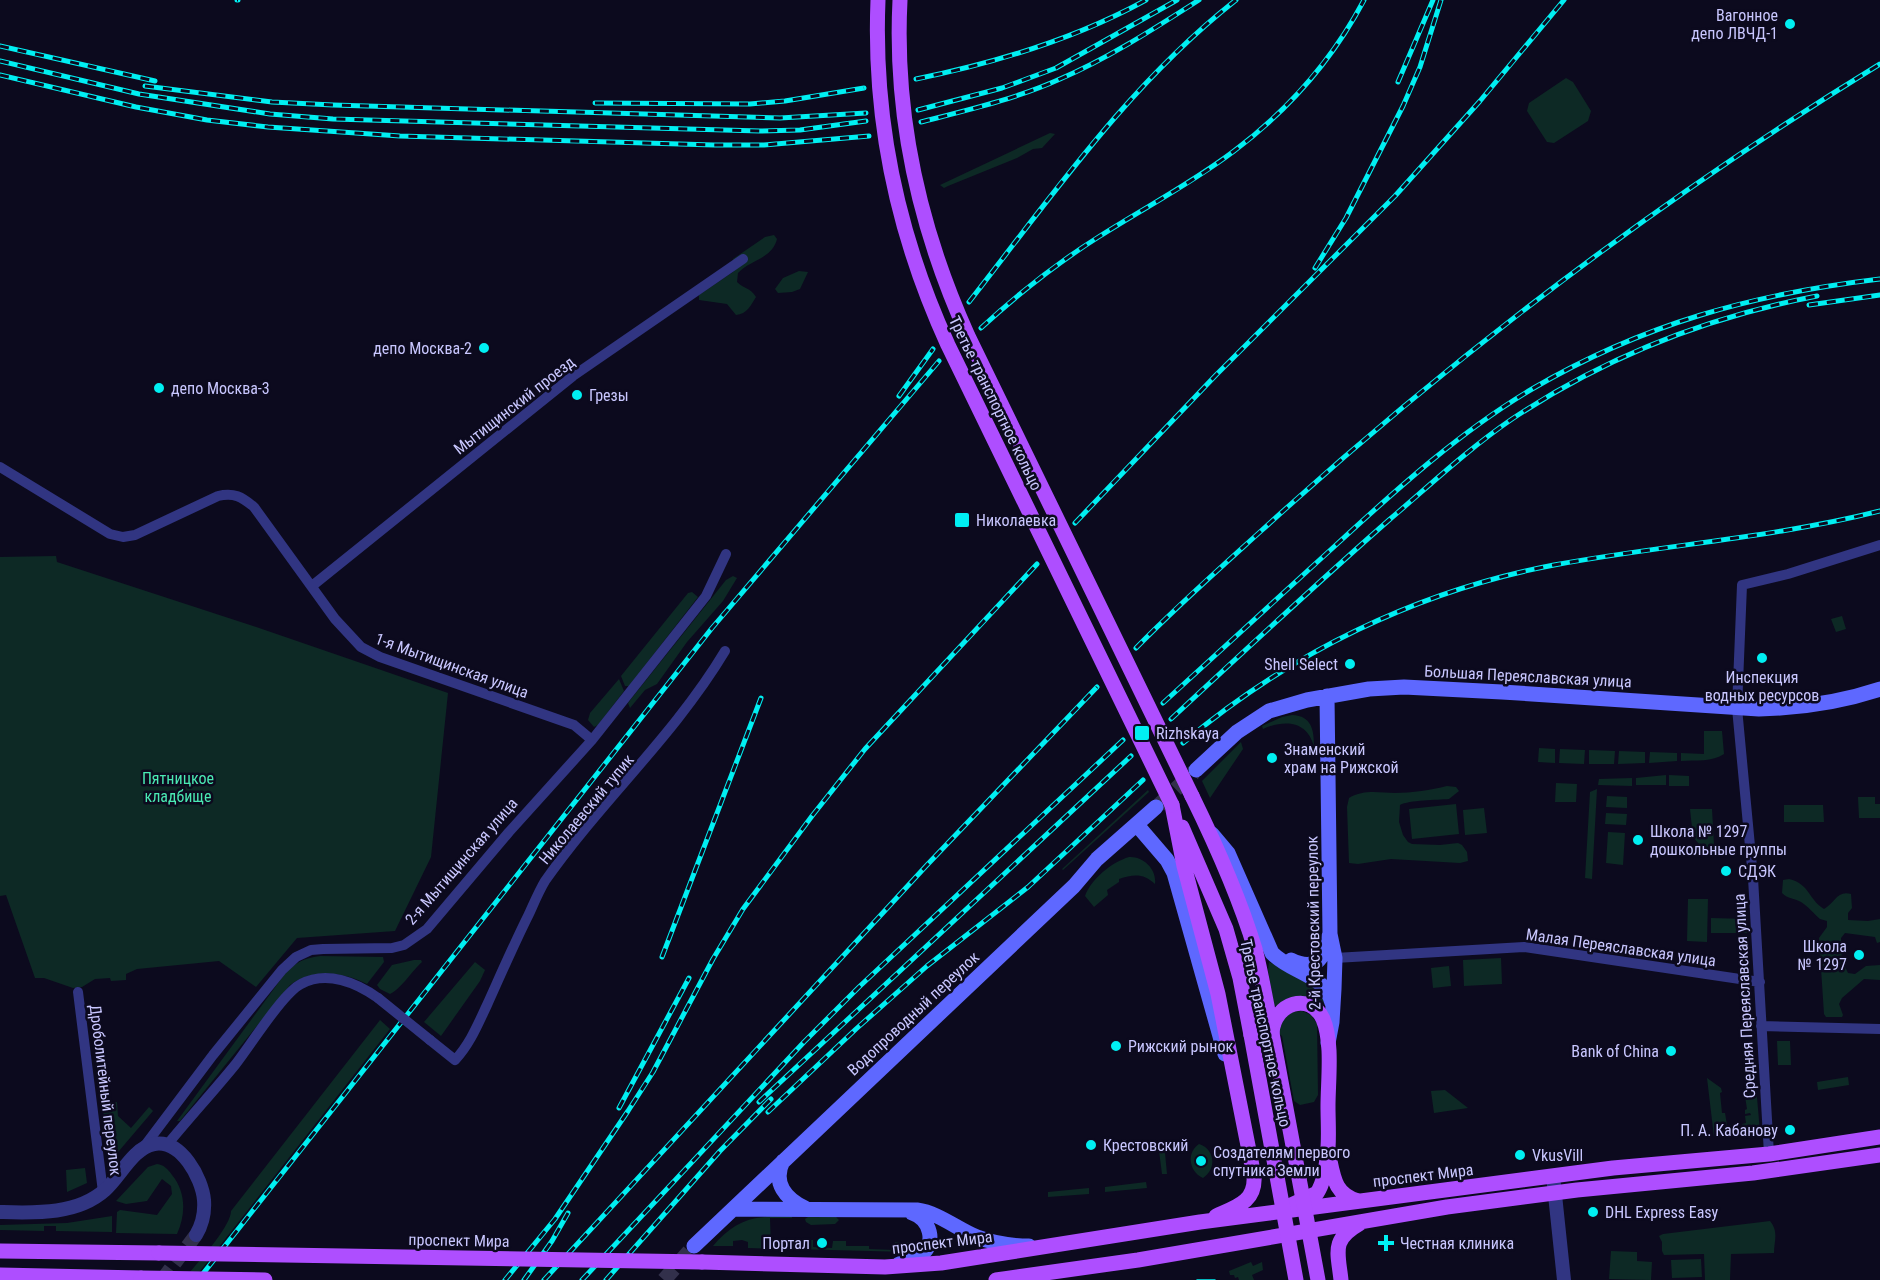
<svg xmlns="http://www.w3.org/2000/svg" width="1880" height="1280" viewBox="0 0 1880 1280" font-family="'Roboto Condensed',sans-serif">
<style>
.green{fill:#0d2925}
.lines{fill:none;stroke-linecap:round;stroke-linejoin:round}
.tertiary-tunnel{stroke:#32304b;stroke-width:14;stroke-dasharray:14 7;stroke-linecap:butt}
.secondary-tunnel{stroke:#32304b;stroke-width:15;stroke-dasharray:15 8;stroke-linecap:butt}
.minor{stroke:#313582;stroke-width:10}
.tertiary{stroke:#313582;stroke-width:14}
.secondary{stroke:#5e68ff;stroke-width:15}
.primary{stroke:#ae4eff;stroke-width:15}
.tram{stroke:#00eff2;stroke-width:1.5}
.rail-casing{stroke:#00eff2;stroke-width:5}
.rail{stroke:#0c0a1e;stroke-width:3;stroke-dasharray:9;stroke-linecap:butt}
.minor-bridge{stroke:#313582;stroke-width:10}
.primary-bridge{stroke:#ae4eff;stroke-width:15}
.poi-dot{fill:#00eff2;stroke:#0c0a1e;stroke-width:2}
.labels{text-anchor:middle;stroke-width:5;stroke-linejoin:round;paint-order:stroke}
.poi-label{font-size:16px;fill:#c9c7ff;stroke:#0c0a1e;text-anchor:start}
.street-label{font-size:16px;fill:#c9c7ff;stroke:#0c0a1e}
.park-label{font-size:16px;fill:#4ae9b3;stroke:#0c0a1e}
</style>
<rect width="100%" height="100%" fill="#0c0a1e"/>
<path class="green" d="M1566 78 1573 82 1591 111 1588 121 1554 143 1547 142 1527 111 1529 103Z
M1050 133 1055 134 1042 148 1033 149 1017 158 948 186 944 188 940 185Z
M774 235 777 239C772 259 751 259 738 273L737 282C744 289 750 287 756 297 751 305 747 314 736 315L727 304 699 300V295L733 272 735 268 733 259 765 237Z
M799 271 808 272 800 289 792 292 778 293 775 289 783 278Z
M56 556 57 562 250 625 448 693 431 857 395 931 297 938 256 987 219 961 137 969 126 974V980L111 981 110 978 95 979 82 987 73 988 44 978H35L6 895 0 896V557Z
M733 576 737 578 723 601 687 642 657 684 645 690 630 708 628 703 631 699 726 580Z
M692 592 698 597 629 686H625L621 676 688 593Z
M1842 616 1846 629 1836 632 1831 619Z
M619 679 624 691 598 725 594 727 588 720 590 713Z
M1292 715C1312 716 1314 730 1314 747 1308 721 1285 719 1263 729L1262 726 1282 717Z
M1704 731H1722L1724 754C1713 762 1695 760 1681 761V753L1704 754Z
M1241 742 1243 749 1210 798 1202 781Z
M1539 748 1555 749V763L1538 762Z
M1560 749 1585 750 1584 764 1559 763Z
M1589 750 1615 751 1614 764H1589Z
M1619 751 1645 752V763L1618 764Z
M1650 752 1677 753V761L1649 763Z
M1666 775V785H1636V778Z
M1669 775 1689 776V786H1669Z
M1632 778V786L1598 785 1599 779Z
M1556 783 1577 784 1576 802H1555Z
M1447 786 1456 787 1459 791 1449 799C1437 800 1409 800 1400 805L1399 822 1403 835 1408 842 1412 844 1440 845 1458 843 1462 845 1467 852 1468 861 1460 863 1391 859 1358 864 1349 863 1347 807 1349 798C1364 789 1380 793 1395 793 1412 793 1431 790 1447 786Z
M1597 789 1592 879 1585 878 1590 792Z
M1148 790 1149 792 1063 870 1062 869Z
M1607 796 1627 797V808L1606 807Z
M1858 797H1875V804H1880V818H1859Z
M1456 804 1459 834 1412 839 1409 809Z
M1784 805H1823L1824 822H1784Z
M1484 808 1487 833 1465 835 1463 810Z
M1690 809H1712L1714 845 1708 848 1699 844 1693 837Z
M1606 813 1627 814 1626 825 1605 824Z
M1608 832 1625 833 1623 865 1606 863Z
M1129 857C1143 856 1157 869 1155 884 1144 873 1133 874 1119 879V882L1107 890 1108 895 1094 907 1085 896C1091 879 1112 862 1129 857Z
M1789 879C1810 884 1808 899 1824 909 1835 903 1837 890 1851 894L1852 908 1848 913V920L1868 921 1880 919V942L1877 943 1875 937 1845 933 1841 938 1842 960 1848 973 1855 974 1866 966 1880 965V980L1864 979 1842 998 1839 1004 1843 1015 1842 1017H1826L1824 1014 1819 938 1827 927V921L1820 919C1813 913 1809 907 1801 902 1794 898 1788 899 1782 893L1783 880Z
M1688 899H1708L1707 942 1687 941Z
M1711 918 1746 919 1747 933H1711Z
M320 956 383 957 384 962 367 984C342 972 314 968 290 985L180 1121H177L284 975C295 963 303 958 320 956Z
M1501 958 1502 984 1464 986 1463 960Z
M414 960H421L422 962C412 971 400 990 390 994L380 989 377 985 392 965Z
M475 962 485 970 480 981 441 1036 424 1022Z
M1269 962 1320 987 1324 1003 1310 999 1274 1006 1268 970Z
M1449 966 1451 986 1433 988 1431 968Z
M1302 1011 1311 1015 1317 1024 1318 1095 1314 1102 1300 1105 1294 1101 1282 1036 1278 1033 1279 1023 1292 1012Z
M380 1020 390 1029 193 1280H183C194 1267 231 1227 231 1211Z
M1777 1041H1790L1791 1065H1778Z
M1755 1074 1760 1132 1743 1133 1742 1124 1746 1123 1745 1116 1751 1115 1750 1113 1745 1114V1110L1747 1109 1744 1090 1748 1089V1084Z
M1848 1077 1849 1085 1818 1090 1817 1082Z
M1707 1078 1721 1088 1722 1092 1720 1093 1722 1113H1725L1727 1125H1731L1732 1135 1714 1137Z
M1445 1090 1468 1108 1434 1113 1431 1091Z
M117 1102 118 1116 131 1128 149 1107 153 1111 113 1158 110 1159 102 1104Z
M1164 1142 1167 1174H1162L1158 1143Z
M1199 1144C1215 1149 1217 1169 1203 1178 1189 1172 1186 1153 1199 1144Z
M157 1164C164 1165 168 1169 172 1175 186 1192 186 1214 177 1234L116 1233 117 1212 120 1210 157 1215 172 1194 171 1186 162 1179 147 1201 126 1204 116 1201 148 1167Z
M85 1168 87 1183 67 1192 66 1170Z
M1146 1182 1147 1188 1105 1192V1187Z
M1089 1188V1194L1048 1197V1192Z
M767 1215 792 1216V1218H770L771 1247 794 1248V1245H803V1240H813V1247L832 1248 833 1241H846V1246H869V1249L895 1250V1242H919V1249L909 1252 748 1248V1242L742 1240 733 1241V1246H713C727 1229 744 1218 766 1217Z
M112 1216V1232L56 1231V1226H44V1231L0 1230V1225L67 1223Z
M808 1217H836L839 1220 835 1224 811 1225 806 1222 805 1219Z
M1770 1221C1779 1232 1774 1241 1774 1253L1731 1254 1730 1280H1705L1704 1254 1664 1255 1662 1251V1242L1659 1236 1663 1234Z
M1611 1251 1637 1252V1261L1652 1262 1651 1280 1609 1279Z
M1701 1259 1702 1277 1672 1278 1671 1260Z
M1251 1262 1253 1266 1262 1262 1263 1270 1252 1275 1254 1280H1239L1238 1277 1235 1278 1234 1275H1230L1229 1271Z"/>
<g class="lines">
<path class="tertiary-tunnel" d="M162 1280 196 1235"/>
<path class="secondary-tunnel" d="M1159 805 1194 772
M664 1280 694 1246"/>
<path class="minor" d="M0 467 110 534 123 537 135 535 218 496C234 492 242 497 254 507L335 619 361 647 380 657 574 725 592 740
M312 586 573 376 743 259
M1335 958 1524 947 1760 982
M78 992 103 1192
M1761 1026 1880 1029
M430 1040 455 1060C470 1044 478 1024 487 1005 501 974 514 944 529 914 534 903 539 891 545 881 601 801 674 736 725 651
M167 1145C189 1118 213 1092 235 1065 250 1046 283 993 301 984 327 970 357 983 378 998
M143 1148 213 1055 282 970 296 957 311 950 323 949 392 948 404 945 427 929 509 832 592 740 706 596 726 554
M1769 1154 1753 878 1737 708 1742 585 1788 574 1880 545"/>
<path class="tertiary" d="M1553 1176 1564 1280
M0 1212C35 1213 77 1215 105 1190 120 1177 133 1148 154 1144 181 1139 202 1178 204 1200 205 1213 202 1225 196 1235"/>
<path class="secondary" d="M1327 696 1330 934 1335 958 1334 989 1332 1022 1328 1043
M1196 770 1237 732 1269 711 1307 700 1369 689 1404 687 1502 692 1759 709C1800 708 1841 702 1880 689
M1137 825 1167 860 1174 873 1225 1054
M1212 834 1228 853 1272 953C1291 973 1325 974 1332 1003
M1291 960C1316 972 1324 959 1329 936
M783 1161C772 1183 786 1199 805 1208
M733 1209 917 1210C939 1213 957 1229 977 1237 993 1243 1012 1246 1029 1246
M694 1246 1074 886 1097 859 1156 807
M899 1264C907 1262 915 1260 921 1255 937 1243 930 1219 912 1213"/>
<path class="primary" d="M1192 796C1216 845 1239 896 1255 949 1262 976 1266 1003 1272 1030
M1172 805 1184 866 1218 994 1254 1176C1256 1202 1236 1207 1216 1216
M1182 827 1226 929 1240 978 1251 1035
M1272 1033C1274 1003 1310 991 1323 1019 1333 1042 1328 1081 1328 1106 1328 1120 1329 1134 1328 1148 1327 1162 1325 1181 1317 1193L1291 1205
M1330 1161C1334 1181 1337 1195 1358 1201
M0 1251 159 1253
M702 1262 885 1267 941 1263 1200 1222 1613 1168 1769 1154 1880 1137
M0 1275 141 1278
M996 1280 1138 1260 1447 1207 1577 1190 1753 1173 1880 1155
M1341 1280C1338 1252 1331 1240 1359 1224"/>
<path class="tram" d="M1197 1280H1215"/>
<g class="rail-casing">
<path id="rail" d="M237 0H238
M0 46 155 81
M0 61 139 94 270 114 333 119 760 131 800 130 866 121
M0 75 136 107 207 120 268 127 400 136 714 145H764L869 136
M916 79C995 63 1075 39 1146 0
M1398 82 1433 0
M145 86 272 102 333 105 780 118 866 113
M595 103 750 104 785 101 864 88
M918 110 1002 88 1056 68 1177 0
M921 122C968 110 1016 99 1060 79 1109 58 1155 28 1199 0
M1315 268 1346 218 1403 106 1420 67 1441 0
M969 302C1052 196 1129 84 1236 0
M1809 305 1880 295
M981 328C1018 294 1057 263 1100 236 1144 208 1192 183 1234 151 1287 111 1333 59 1364 0
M899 396 933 349
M1075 523 1216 375 1395 196 1480 101 1564 0
M1136 648C1176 607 1219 569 1261 531 1452 357 1660 199 1880 64
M1163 703C1221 650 1279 597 1337 544 1398 488 1461 431 1532 389 1643 324 1753 294 1880 279
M1171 719C1243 652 1315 585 1389 520 1429 486 1468 449 1512 419 1605 357 1707 317 1817 296
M1183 743C1290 653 1417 591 1554 565 1662 545 1773 538 1880 511
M662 957 761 698
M759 1102 1131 756
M619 1108 689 978
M768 1112 856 1029 927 966 1028 887 1143 780
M198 1280 712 628 939 361
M505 1280 555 1219 628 1111 653 1072 713 959 743 909 812 816 865 749 1037 564
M524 1280 552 1241 568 1213
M544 1280 927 865 1097 687
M582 1280 804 1042 859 987 1123 740
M606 1280 720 1151 771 1099"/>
</g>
<use href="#rail" class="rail"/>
<path class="minor-bridge" d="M378 998 430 1040"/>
<path class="primary-bridge" d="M878 0C873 121 898 236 948 345L1172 805
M900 0C894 117 920 230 968 336L1192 796
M1272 1033 1318 1280
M1251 1035 1296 1280
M159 1253 702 1262
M141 1278 265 1280"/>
</g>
<g class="poi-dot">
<circle cx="1790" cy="24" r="6"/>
<circle cx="484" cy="348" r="6"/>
<circle cx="159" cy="388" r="6"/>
<circle cx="577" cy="395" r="6"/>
<rect x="954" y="512" width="16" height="16" rx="3"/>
<circle cx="1762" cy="658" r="6"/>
<circle cx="1350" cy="664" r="6"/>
<rect x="1134" y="725" width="16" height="16" rx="3"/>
<circle cx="1272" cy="758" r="6"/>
<circle cx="1638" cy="840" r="6"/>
<circle cx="1726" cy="871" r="6"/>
<circle cx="1859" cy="955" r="6"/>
<circle cx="1116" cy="1046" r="6"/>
<circle cx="1671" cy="1051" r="6"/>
<circle cx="1790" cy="1130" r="6"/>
<circle cx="1091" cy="1145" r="6"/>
<circle cx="1520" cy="1155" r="6"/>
<circle cx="1201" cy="1161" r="6"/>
<circle cx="1593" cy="1212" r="6"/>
<circle cx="822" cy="1243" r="6"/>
<path d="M1383 1234h6v6h6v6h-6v6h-6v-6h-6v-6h6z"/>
</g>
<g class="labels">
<g class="poi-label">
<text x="1778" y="21" text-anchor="end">Вагонное<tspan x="1778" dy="18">депо ЛВЧД-1</tspan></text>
<text x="472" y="354" text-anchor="end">депо Москва-2</text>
<text x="171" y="394">депо Москва-3</text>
<text x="589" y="401">Грезы</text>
<text x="976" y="526">Николаевка</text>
<text x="1338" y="670" text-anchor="end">Shell Select</text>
<text x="1762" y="683" text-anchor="middle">Инспекция<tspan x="1762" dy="18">водных ресурсов</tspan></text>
<text x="1156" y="739">Rizhskaya</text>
<text x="1284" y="755">Знаменский<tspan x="1284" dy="18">храм на Рижской</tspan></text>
<text x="1650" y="837">Школа № 1297<tspan x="1650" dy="18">дошкольные группы</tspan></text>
<text x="1738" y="877">СДЭК</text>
<text x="1847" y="952" text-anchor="end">Школа<tspan x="1847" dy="18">№ 1297</tspan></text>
<text x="1128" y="1052">Рижский рынок</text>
<text x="1659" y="1057" text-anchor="end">Bank of China</text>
<text x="1778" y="1136" text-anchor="end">П. А. Кабанову</text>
<text x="1103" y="1151">Крестовский</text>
<text x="1213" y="1158">Создателям первого<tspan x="1213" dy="18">спутника Земли</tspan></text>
<text x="1532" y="1161">VkusVill</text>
<text x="1605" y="1218">DHL Express Easy</text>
<text x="810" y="1249" text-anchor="end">Портал</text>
<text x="1400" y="1249">Честная клиника</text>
</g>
<g class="street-label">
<text transform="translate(996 403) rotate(64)" y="6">Третье транспортное кольцо</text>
<text transform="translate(514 405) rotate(-38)" y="6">Мытищинский проезд</text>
<text transform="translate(452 665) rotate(20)" y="6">1-я Мытищинская улица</text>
<text transform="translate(1528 676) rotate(3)" y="6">Большая Переяславская улица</text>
<text transform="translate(586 809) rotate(-50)" y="6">Николаевский тупик</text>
<text transform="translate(461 861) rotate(-49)" y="6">2-я Мытищинская улица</text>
<text transform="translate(1313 923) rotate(-91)" y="6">2-й Крестовский переулок</text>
<text transform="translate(1621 947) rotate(8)" y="6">Малая Переяславская улица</text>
<text transform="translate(1744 996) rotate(-93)" y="6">Средняя Переяславская улица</text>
<text transform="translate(913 1013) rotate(-43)" y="6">Водопроводный переулок</text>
<text transform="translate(1266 1033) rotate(78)" y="6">Третье транспортное кольцо</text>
<text transform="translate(106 1090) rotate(83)" y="6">Дроболитейный переулок</text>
<text transform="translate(1423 1175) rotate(-7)" y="6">проспект Мира</text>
<text transform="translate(459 1240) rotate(1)" y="6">проспект Мира</text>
<text transform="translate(942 1242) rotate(-7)" y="6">проспект Мира</text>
</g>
<g class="park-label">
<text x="178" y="784">Пятницкое<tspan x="178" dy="18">кладбище</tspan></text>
</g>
</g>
</svg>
